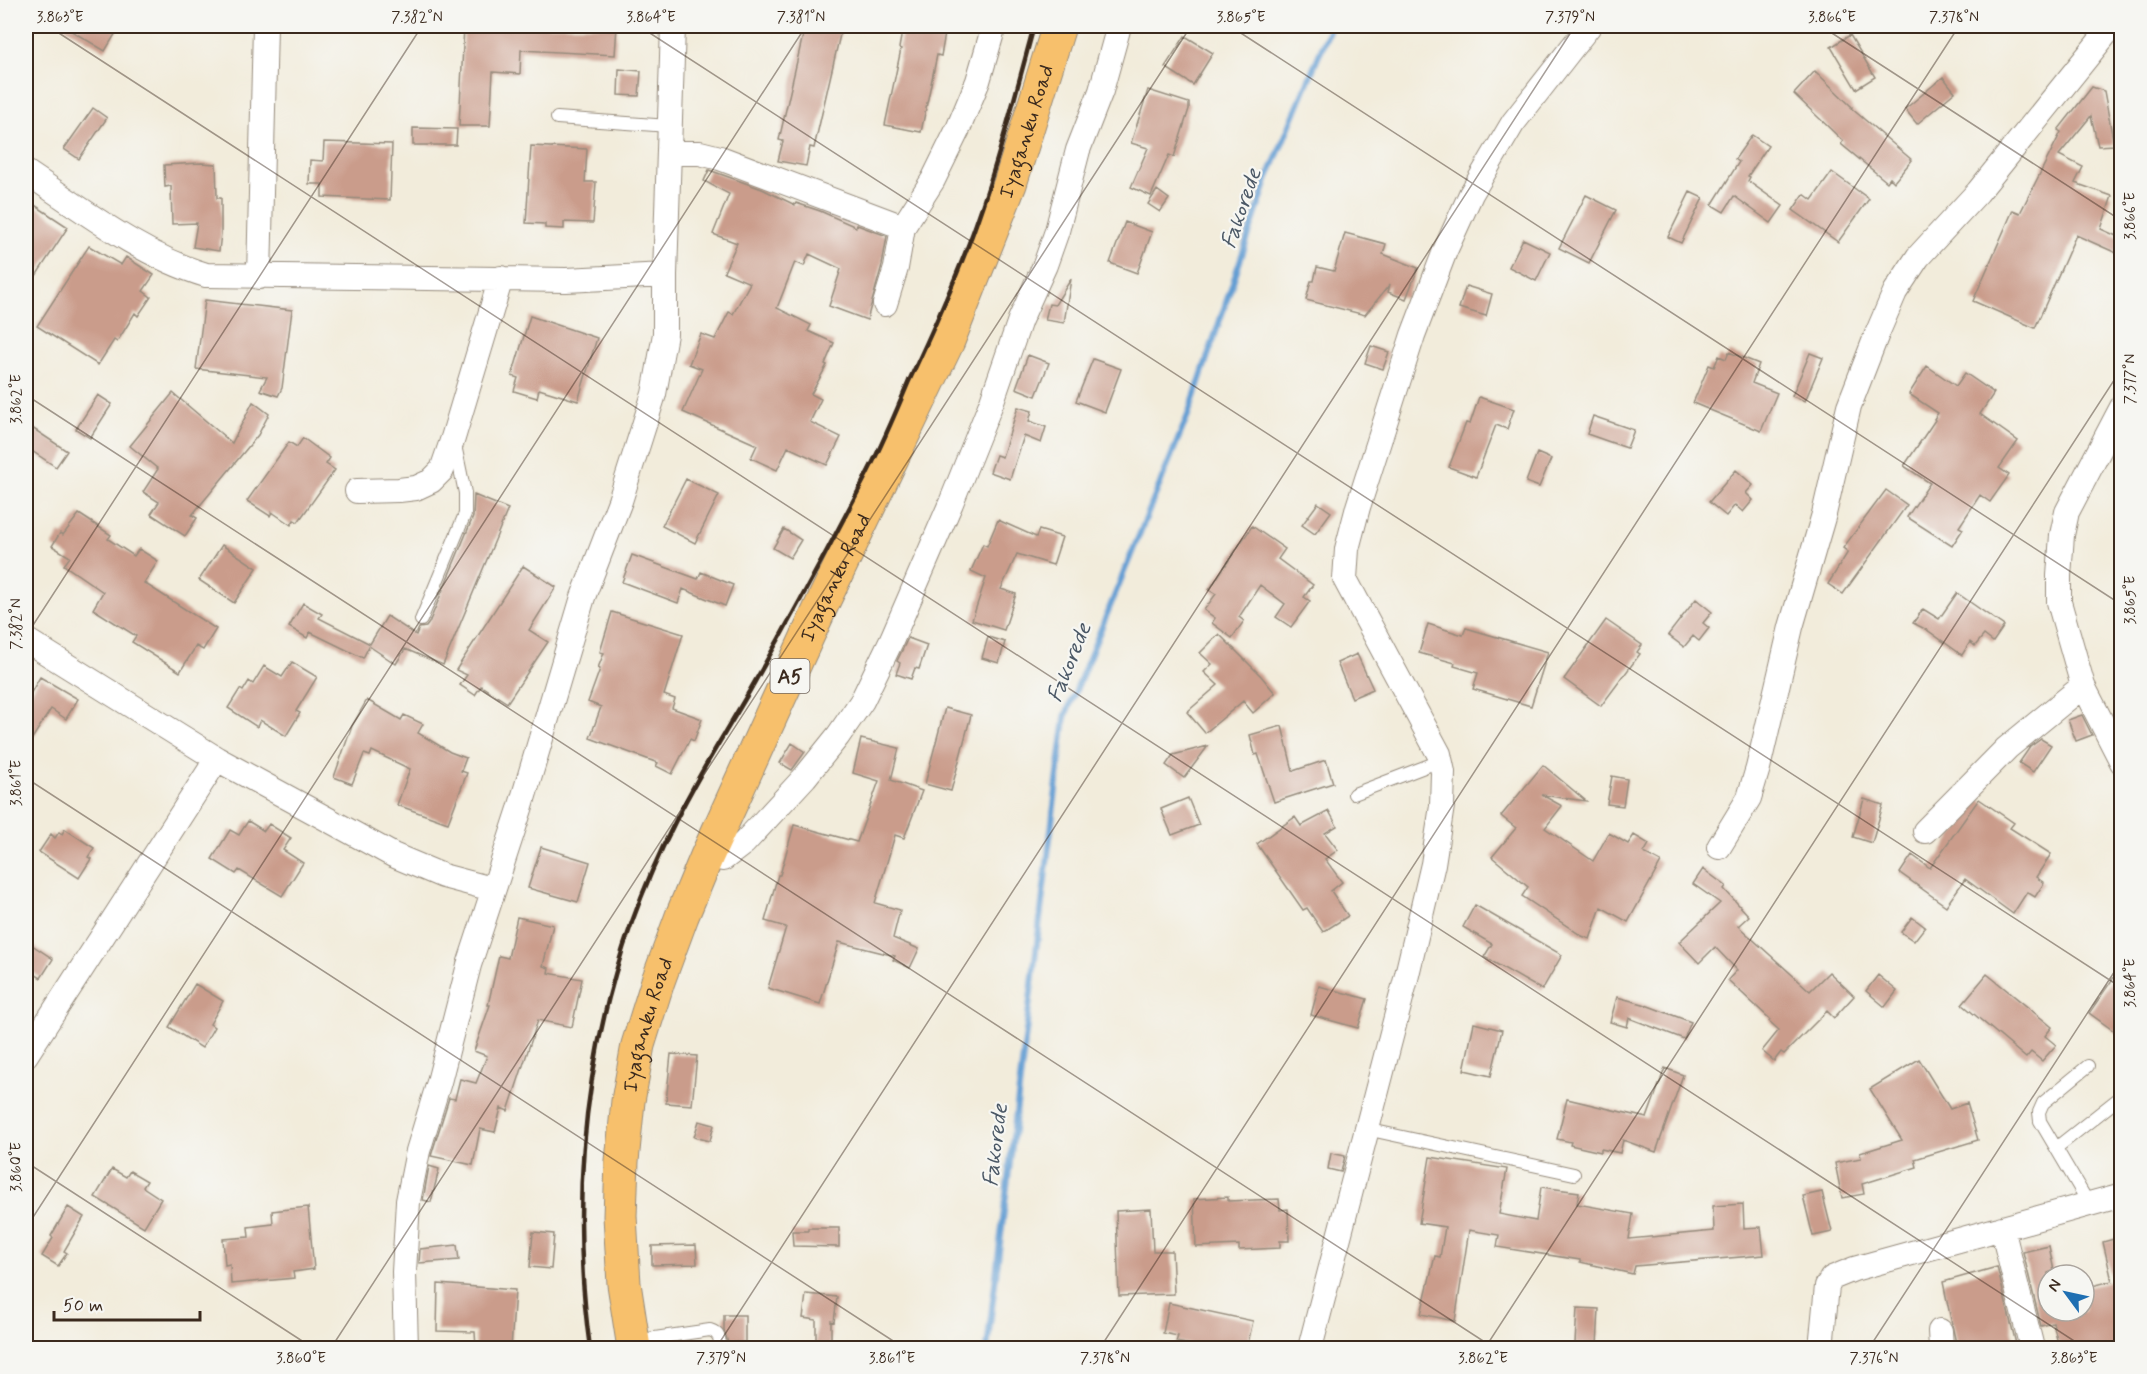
<svg xmlns="http://www.w3.org/2000/svg" width="2147" height="1374" viewBox="0 0 2147 1374" font-family="Mynerve,sans-serif">
<style>
.lines{fill:none;stroke-linecap:round;stroke-linejoin:round}
.stream{stroke:#639ed3;stroke-width:6}
.building{fill:#ca9c8b}
.lane-casing{stroke:#968b7c;stroke-width:14}
.street-casing{stroke:#968b7c;stroke-width:26}
.highway-casing{stroke:#968b7c;stroke-width:35}
.lane{stroke:#fff;stroke-width:12}
.street{stroke:#fff;stroke-width:24}
.highway{stroke:#f7c06c;stroke-width:33}
.rail{stroke:#3b2a1e;stroke-width:4.5}
.ticks{fill:none;stroke:#3b2a1e;stroke-width:1.5;stroke-opacity:0.45}
.labels{text-anchor:middle;stroke-width:4.5;stroke-linejoin:round;paint-order:stroke}
.shield{fill:#f6f6f2;stroke:#73675e;stroke-width:1.5}
.shield-label{font-size:20px;font-weight:bold;fill:#3b2a1e}
.street-label{font-size:21px;fill:#3b2a1e;stroke:#f6f6f2}
.water-label{font-size:22px;font-style:italic;fill:#4b5866;stroke:#f6f6f2}
.neatline{fill:none;stroke:#3b2a1e;stroke-width:2}
.ticks-label{font-size:15px;text-anchor:middle;fill:#3b2a1e}
</style>
<rect width="100%" height="100%" fill="#f6f6f2"/>
<filter id="ink" filterUnits="userSpaceOnUse"><feTurbulence type="fractalNoise" baseFrequency=".0167" numOctaves="2"/><feDisplacementMap in="SourceGraphic" scale="12" xChannelSelector="R" yChannelSelector="G"/><feConvolveMatrix kernelMatrix="1 2 1 2 8 2 1 2 1" color-interpolation-filters="sRGB"/></filter>
<filter id="wash" filterUnits="userSpaceOnUse"><feTurbulence type="fractalNoise" baseFrequency=".008" numOctaves="4" result="noise"/><feDisplacementMap in="SourceGraphic" scale="24" xChannelSelector="R" yChannelSelector="G"/><feGaussianBlur stdDeviation="1.35" result="paint"/><feColorMatrix in="noise" values="0 0 0 0 0 0 0 0 0 0 0 0 0 0 0 0 0 1.4 0 .05"/><feComposite in="paint" operator="in"/></filter>
<g filter="url(#wash)">
<rect width="100%" height="100%" fill="#f2ecdb"/>
<g class="lines">
<path class="stream" d="M987 1348 1065 717 1188 415 1269 175 1331 26"/>
</g>
<g id="blocks">
<path class="building" d="M63 26H120L105 51Z
M464 26H617L615 55 521 50 520 74 493 72 490 126H459Z
M805 26H842L814 148 810 147 806 166 778 161 783 141 779 140Z
M903 26H932L946 28 941 56 937 55 921 132 885 125 901 49 899 48Z
M1850 35 1875 77 1856 89 1831 47Z
M1185 36 1213 53 1193 85 1165 67Z
M619 69 641 71 639 96 618 95Z
M1815 71 1852 107 1851 108 1912 160 1894 182 1890 178 1887 182 1841 144 1843 141 1794 94Z
M1943 77 1955 92 1917 124 1905 109Z
M2092 87 2104 91 2114 145 2098 146 2091 116 2059 155 2083 167 2075 183 2112 196 2101 229 2121 238V255L2076 235 2035 328 1973 301 2013 210 2020 213 2061 132 2058 130Z
M1148 90 1189 103V109L1174 157 1169 155 1151 196 1131 187 1148 148 1131 143Z
M93 108 107 118 79 159 64 149Z
M413 128 457 129 456 145H413Z
M1752 135 1768 146 1748 176 1750 177 1748 181 1783 206 1771 223 1734 196 1724 212 1712 205 1739 162 1735 159Z
M324 142 392 144 390 200 322 197V184H309L310 160 323 161Z
M531 146 587 149 585 182H596L593 223 564 222V229L545 228V224L526 223Z
M201 163 216 164 217 198H221V233L219 251 193 247 197 223 172 224 171 186 165 187 164 165Z
M709 170 762 189 795 205 796 203 820 211 856 227 857 225 887 236 882 265 867 320 829 306 841 269 809 254 804 266 795 262 777 308 811 325 808 331 834 343 825 364 827 365 811 394 821 399 810 422 841 437 827 465 788 447 777 470 751 458 757 445 683 412 702 369 689 364 701 334 715 339 729 312 733 314 750 283 724 272 737 243 713 234 729 194 704 181Z
M1832 172 1869 199 1838 242 1793 210 1804 194 1812 200Z
M1157 190 1169 199 1160 212 1148 204Z
M1690 192 1703 198 1681 243 1668 237Z
M1586 195 1616 210 1589 263 1559 248Z
M33 204 68 227 26 291V216Z
M1125 222 1152 232 1137 273 1110 263Z
M1345 233 1386 244 1383 254 1418 268 1406 299 1388 292 1390 284 1365 315 1306 300 1311 281H1314L1317 267 1334 271Z
M1523 239 1550 252 1536 281 1509 267Z
M89 246 121 265 126 257 154 275 143 291 151 297 138 316 135 313 117 342 114 340 98 365 37 326Z
M1071 279 1064 323 1045 320 1049 304 1055 305Z
M1466 286 1492 294 1486 316 1459 308Z
M205 300 292 310 282 388 278 396 260 390 267 377 196 369Z
M530 316 597 338 578 401 539 389 537 398 514 391 518 378 512 376Z
M1371 346 1389 352 1383 369 1365 363Z
M1729 352 1759 364 1752 383 1777 393 1761 431 1693 403 1709 365 1714 367 1719 356 1726 359Z
M1810 353 1823 358 1805 401 1792 396Z
M1028 355 1049 363 1036 396 1016 388Z
M1093 359 1121 369 1105 412 1076 401Z
M1927 366 1956 386 1965 373 1994 393 1980 414 2018 441 1999 468 2009 475 1990 502 1980 495 1959 527 1963 529 1952 546 1907 517 1930 483 1904 466 1935 420 1934 419 1938 413 1909 394Z
M173 393 232 443 253 402 269 414 258 435 192 515 197 518 185 536 151 514 159 502 143 492 158 469 130 446Z
M98 395 112 404 90 438 76 429Z
M1479 397 1514 409 1507 429 1496 425 1476 477 1449 467 1466 423 1470 424Z
M1018 407 1032 411 1029 421 1046 427 1041 443 1024 436 1010 479 990 472 996 455 1002 457Z
M1593 416 1634 430 1627 448 1587 434Z
M26 424 67 451 56 467 26 447Z
M303 438 330 458 326 464 335 470 298 522 294 520 291 525 272 512 270 516 247 501 289 442 297 447Z
M1537 453 1551 459 1539 487 1526 482Z
M1736 470 1753 485 1746 493 1753 500 1743 512 1735 505 1726 516 1709 502Z
M686 479 719 495 695 543 662 526Z
M1886 490 1907 505 1843 594 1828 584 1848 552 1843 548Z
M474 495 508 509 443 665 405 649 396 664 369 646 363 658 310 632 307 638 289 627 303 603 322 614 319 618 370 644 387 616 416 635 419 628 426 627 429 623 473 517Z
M1318 503 1331 512 1315 534 1302 525Z
M79 514 111 535 108 539 134 556 139 549 158 561 144 583 216 629 203 650 196 646 180 672 132 642 136 636 93 609 103 592 64 565 70 557 52 546 60 533 63 535Z
M998 520 1036 537 1039 530 1062 537 1053 565 1017 554 1001 589 1016 594 1004 630 972 620 986 578 971 571 983 544 987 546Z
M1252 526 1285 549 1278 559 1313 585 1304 597 1310 601 1291 627 1276 617 1285 604 1260 585 1239 617 1244 621 1232 638 1212 623 1215 618 1204 610 1216 594 1209 590Z
M784 529 801 540 790 558 773 548Z
M222 545 257 568 234 603 199 580Z
M632 555 698 579 701 572 733 585 725 606 683 589 678 603 622 582Z
M523 566 556 587 529 630 548 642 507 703 481 686 475 695 460 685 467 675 456 670Z
M1957 593 2004 626 1993 642 1984 635 1975 646 1970 642 1962 655 1927 630 1913 623 1923 609 1939 619Z
M1696 599 1712 612 1703 623 1709 628 1699 641 1693 636 1684 647 1668 635Z
M612 612 683 634 664 695 675 699 672 708 702 719 694 741 690 739 672 774 656 766 658 763 590 738 601 707 588 702 600 669 598 668 604 653 600 652Z
M1606 620 1642 645 1637 652 1640 654 1601 706 1564 679Z
M1428 624 1463 635 1466 628 1548 652 1531 706 1473 689 1478 673 1454 666 1455 663 1419 653Z
M1219 634 1261 676 1275 693 1253 713 1243 701 1205 733 1187 712 1218 685 1204 672 1212 664 1200 653Z
M988 637 1005 642 999 663 982 658Z
M908 638 927 645 919 669 915 668 911 679 896 674 900 663 897 661Z
M1357 654 1373 689 1352 698 1337 663Z
M292 662 317 677 296 711 300 713 286 736 260 720 257 727 228 708 240 689 243 691 249 681 253 684 264 666 282 677Z
M40 677 78 699 66 719 51 709 26 748V701Z
M367 700 401 720 404 715 423 724 418 733 450 752 466 758 461 771 467 773 448 823 397 805 410 769 372 751 370 756 364 754 352 784 334 777 352 726Z
M945 708 971 715 951 791 925 784Z
M2082 715 2092 735 2076 741 2068 720Z
M1282 726 1293 771 1326 760 1333 783 1274 802 1258 754 1255 755 1250 735Z
M861 739 899 748 891 780 922 791 904 838 895 835 875 903 900 910 893 938 919 949 910 968 893 960 895 956 839 942 820 1004 768 988 786 927 765 921 778 875H780L794 825 857 842 879 781 853 773Z
M2041 739 2051 745 2033 772 2019 763 2030 747Z
M792 743 805 752 792 770 780 763Z
M1208 746 1184 778 1166 765 1173 755Z
M1543 765 1586 801 1542 795 1562 806 1545 828 1593 861 1609 833 1628 844 1634 835 1649 844 1644 853 1661 862 1628 922 1601 907 1590 939 1582 936 1522 896 1528 887 1492 857 1516 828 1501 816Z
M1612 776 1627 779 1623 806 1607 804Z
M1188 798 1199 825 1172 835 1161 809Z
M1864 799 1883 805 1872 843 1853 837Z
M1979 799 2014 823 2010 828 2051 854 2036 877 2044 883 2035 897 2027 892 2013 914 1965 879 1946 906 1900 873 1912 855 1930 868Z
M1329 811 1337 826 1325 833 1338 850 1325 859 1342 882 1331 891 1348 916 1323 932 1307 908 1303 910 1257 844 1295 817 1301 826Z
M248 821 264 831 269 824 291 838 283 850 303 863 282 896 239 870 236 874 212 859 230 830 239 835Z
M65 829 94 848 88 857 91 859 79 878 39 852 51 834 55 838 59 832 62 834Z
M541 847 590 862 578 902 528 888Z
M1703 869 1726 886 1724 889 1749 916 1738 926 1810 991 1829 972 1854 996 1834 1018 1827 1011 1784 1054 1781 1052 1774 1061 1762 1051 1779 1030 1769 1021 1770 1019 1728 980 1737 970 1715 947 1699 963 1679 942 1720 903 1693 884Z
M1475 905 1562 955 1542 990 1484 957 1492 944 1463 927Z
M517 917 553 925 543 966 549 968 548 973 582 979 572 1027 538 1020 508 1111 501 1108 495 1132 480 1129 473 1165 431 1156 449 1098 455 1099 460 1079 476 1083 487 1056 474 1051 490 1005H488L499 956 508 958Z
M1912 917 1925 927 1914 941 1901 932Z
M26 941 53 959 41 978 26 969Z
M2121 967V1036L2089 1013Z
M1987 974 2052 1027 2045 1036 2056 1045 2042 1061 2031 1052 2026 1058 1962 1004Z
M1878 975 1897 991 1885 1007 1866 991Z
M195 984 223 1001 210 1024 214 1027 202 1048 169 1027Z
M1319 986 1367 999 1358 1028 1311 1015Z
M1617 997 1643 1004 1691 1022 1684 1039 1629 1018 1627 1027 1610 1022Z
M1474 1023 1502 1030 1491 1076 1464 1070Z
M671 1054 697 1056 692 1105 666 1103Z
M1919 1059 1950 1109 1967 1103 1978 1140 1915 1159 1917 1167 1862 1184 1864 1194 1842 1198 1835 1163 1861 1158 1860 1153 1902 1140 1870 1089Z
M1665 1068 1683 1075 1656 1152 1623 1140 1620 1153 1601 1149V1152L1570 1145 1571 1142 1557 1139 1567 1099 1647 1118Z
M699 1121 714 1125 710 1141 694 1137Z
M1331 1153 1345 1156 1341 1172 1328 1169Z
M1430 1157 1507 1169 1499 1214 1536 1221 1541 1187 1579 1192 1577 1204 1633 1214 1629 1239 1714 1231 1713 1206 1743 1204 1744 1228 1761 1227 1764 1255 1635 1266 1633 1274 1580 1262V1260L1497 1247 1499 1235 1469 1230 1455 1321 1421 1314 1435 1256 1440 1257 1445 1227 1419 1223Z
M429 1166 439 1169 431 1202 423 1200Z
M112 1169 126 1177 130 1171 147 1181 143 1187 161 1199 144 1227 95 1197Z
M1822 1192 1832 1232 1813 1236 1803 1196Z
M1228 1197V1201L1279 1199 1280 1210 1288 1209 1289 1241H1280V1248L1239 1250V1245L1196 1247 1194 1199Z
M68 1207 84 1217 64 1251 67 1253 58 1266 42 1256 53 1238 51 1236Z
M308 1207 314 1269 293 1272 294 1278 231 1284 230 1264 225 1265 223 1239 249 1237 248 1227 273 1224 272 1211Z
M1151 1209 1153 1251H1172L1174 1294 1119 1296 1116 1211Z
M808 1228H839V1247L793 1246 792 1231H808Z
M533 1232 554 1234 551 1269 530 1267Z
M2121 1237V1348H2059L2053 1323 2041 1326 2023 1252 2049 1246 2054 1271 2048 1273V1311H2084V1288L2112 1281 2103 1242Z
M457 1245 459 1260 419 1263 420 1249Z
M696 1245 697 1264 652 1265V1246Z
M1997 1267 2017 1348H1957L1943 1282Z
M438 1284 515 1290 511 1348H476L475 1332 437 1331Z
M806 1294 837 1297 834 1322 831 1321V1348H816V1320L803 1318Z
M1169 1303 1253 1321 1247 1348H1206L1176 1342 1178 1336 1163 1333Z
M1577 1308 1599 1309 1597 1345 1575 1344Z
M724 1315H745V1342L728 1343 724 1330Z"/>
</g>
</g>
<g filter="url(#ink)">
<use href="#blocks" fill-opacity="0" stroke="#968b7c" stroke-width="1.5"/>
<g class="lines">
<g class="lane-casing">
<path id="lane" d="M557 118 669 126
M421 620 465 514V493L455 445
M1354 794 1440 761
M2088 1066 2043 1103 2039 1112 2040 1121 2089 1204
M1366 1129 1574 1174
M2056 1148 2118 1099
M634 1341 710 1330C720 1333 720 1340 720 1348"/>
</g>
<g class="street-casing">
<path id="street" d="M669 153H700L720 158 903 227
M26 172C83 210 140 255 206 275L566 280 665 275
M259 277 265 26
M885 304 896 268 903 227 933 180 958 129 978 81 994 26
M2122 407 2067 512 2062 535 2059 576V602L2083 686 2122 762
M357 491 399 490 416 488 431 481 442 470 453 438 501 278
M26 640 217 759 393 855 443 876 492 889
M1925 831 2007 748 2083 686
M1719 847 1749 798 1758 768 1791 627 1824 514 1849 406 1877 334 1895 292 1918 257 1978 192 2112 26
M707 856 723 859 744 843 805 777 838 736 862 701 892 639 951 503 992 401 1020 320 1045 265 1057 231 1078 150 1101 91 1119 26
M26 1055 217 759
M2002 1228 2032 1348
M1940 1331 1941 1348
M406 1348 404 1272 408 1201 418 1151 439 1082 469 965 520 809 583 597 620 501 654 394 665 334V275L673 26
M1310 1348 1406 979 1433 864 1442 806 1443 772 1439 754 1345 579 1347 549 1358 507 1413 335 1445 251 1471 194 1513 123 1589 26
M1821 1348 1827 1286 1832 1278 1854 1269 2122 1195"/>
</g>
<g class="highway-casing">
<g id="highway">
<path id="s1" d="M634 1348 624 1284 620 1216 622 1161 628 1101 638 1045 658 981 682 916 707 856 824 600 948 341 1010 184 1059 26"/>
</g>
</g>
<use href="#lane" class="lane"/>
<use href="#street" class="street"/>
<use href="#highway" class="highway"/>
<path class="rail" d="M590 1348C565 1167 592 986 675 822 697 777 724 735 749 692 790 620 830 546 868 472 883 443 896 412 909 381 933 330 957 278 976 224 999 159 1016 92 1034 26"/>
</g>
</g>
<path class="ticks" d="M48 26 2085 1348M639 26 2122 988M1230 26 2122 605M1821 26 2122 221M26 44 37 26M26 395 1494 1348M26 636 422 26M26 778 904 1348M26 1162 313 1348M26 1228 806 26M331 1348 1191 26M716 1348 1575 26M1100 1348 1959 26M1485 1348 2122 368M1869 1348 2122 960"/>
<g class="labels">
<rect class="shield" x="770.5" y="659" width="39" height="34" rx="4.5"/>
<g class="shield-label">
<text x="790" y="683">A5</text>
</g>
<g class="street-label">
<text dy="7" stroke="none"><textPath href="#s1" startOffset="1299">Iyaganku Road</textPath></text>
<text dy="7" stroke="none"><textPath href="#s1" startOffset="813">Iyaganku Road</textPath></text>
<text dy="7" stroke="none"><textPath href="#s1" startOffset="327">Iyaganku Road</textPath></text>
</g>
<g class="water-label">
<text transform="translate(1240 208) rotate(-71)" y="8">Fakorede</text>
<text transform="translate(1068 662) rotate(-68)" y="8">Fakorede</text>
<text transform="translate(994 1145) rotate(-83)" y="8">Fakorede</text>
</g>
</g>
<rect width="2147" height="1374" fill="none" stroke="#f6f6f2" stroke-width="66"/>
<g transform="translate(2066 1293) rotate(303)"><circle r="28" fill="#f6f6f2" stroke="#aba49d" stroke-width="1.5"/>
<path d="M0-4.5L10 22L0 15L-10 22Z" fill="#1f6fb2"/>
<text y="-9" font-size="16" font-weight="bold" text-anchor="middle" fill="#3b2a1e">N</text>
</g>
<path d="M54 1311v9h146v-9" fill="none" stroke="#3b2a1e" stroke-width="3"/>
<text x="63" y="1311" font-size="18" fill="#3b2a1e" stroke="#f6f6f2" stroke-width="4.5" paint-order="stroke">50 m</text>
<rect x="33" y="33" width="2081" height="1308" class="neatline"/>
<g class="ticks-label">
<text x="60" y="22">3.863°E</text>
<text x="417" y="22">7.382°N</text>
<text x="651" y="22">3.864°E</text>
<text x="801" y="22">7.381°N</text>
<text x="1241" y="22">3.865°E</text>
<text x="1570" y="22">7.379°N</text>
<text x="1832" y="22">3.866°E</text>
<text x="1954" y="22">7.378°N</text>
<text transform="translate(2130 216) rotate(-90)" y="5">3.866°E</text>
<text transform="translate(2130 379) rotate(-90)" y="5">7.377°N</text>
<text transform="translate(16 399) rotate(-90)" y="5">3.862°E</text>
<text transform="translate(2130 600) rotate(-90)" y="5">3.865°E</text>
<text transform="translate(16 624) rotate(-90)" y="5">7.382°N</text>
<text transform="translate(16 783) rotate(-90)" y="5">3.861°E</text>
<text transform="translate(2130 983) rotate(-90)" y="5">3.864°E</text>
<text transform="translate(16 1167) rotate(-90)" y="5">3.860°E</text>
<text x="301" y="1363">3.860°E</text>
<text x="721" y="1363">7.379°N</text>
<text x="892" y="1363">3.861°E</text>
<text x="1105" y="1363">7.378°N</text>
<text x="1483" y="1363">3.862°E</text>
<text x="1874" y="1363">7.376°N</text>
<text x="2074" y="1363">3.863°E</text>
</g>
</svg>
